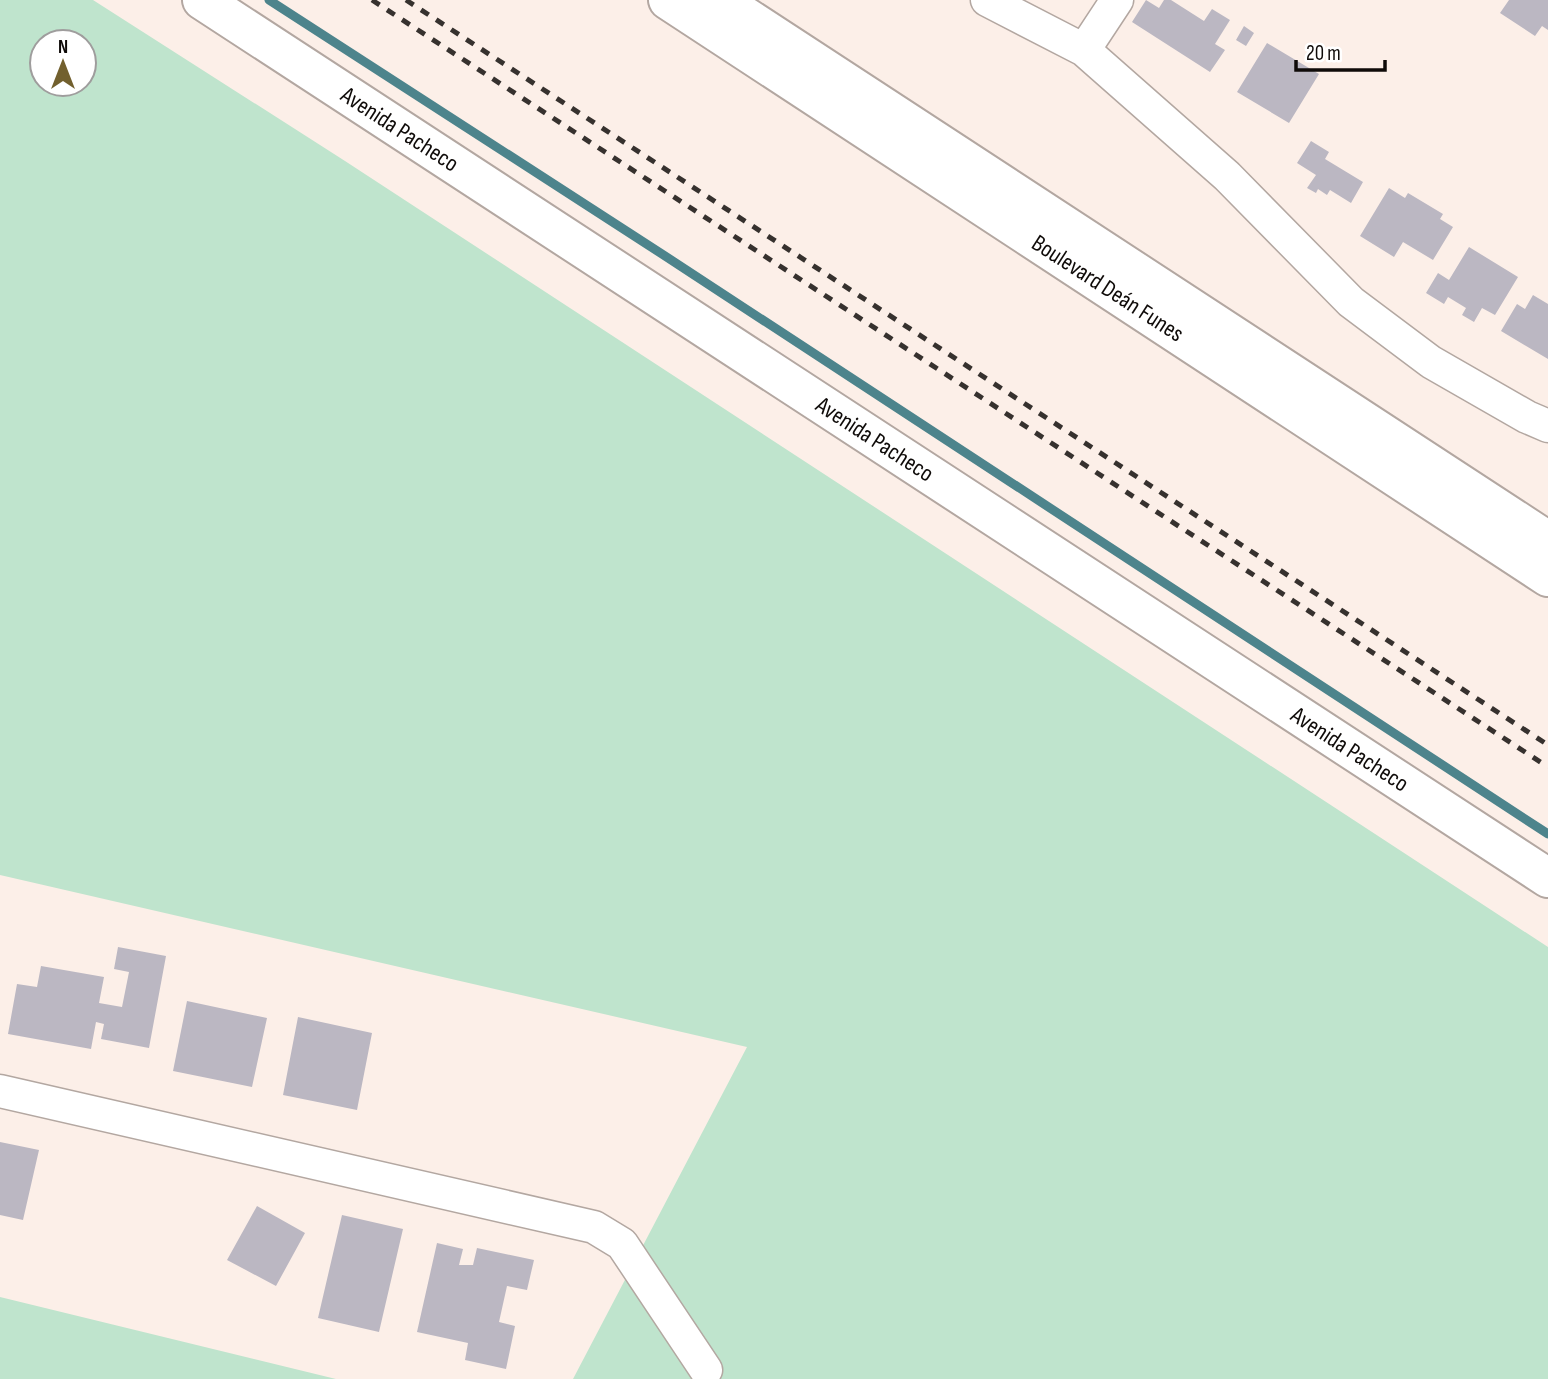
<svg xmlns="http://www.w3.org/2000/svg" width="1548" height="1379" viewBox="0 0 1548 1379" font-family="'Sofia Sans Condensed',sans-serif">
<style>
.green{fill:#bfe4cd;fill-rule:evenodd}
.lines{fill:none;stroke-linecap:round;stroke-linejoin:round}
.stream{stroke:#4d848c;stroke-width:9}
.building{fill:#bbb7c2}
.street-casing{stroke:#b3a7a1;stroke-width:35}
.secondary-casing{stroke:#b3a7a1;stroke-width:42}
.street{stroke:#fff;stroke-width:32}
.secondary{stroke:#fff;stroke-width:38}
.rail{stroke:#36312e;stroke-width:5;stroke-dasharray:9 9;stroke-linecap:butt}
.labels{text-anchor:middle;stroke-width:5;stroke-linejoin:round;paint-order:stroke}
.street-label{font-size:24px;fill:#0f0b09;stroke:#fff}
</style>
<rect width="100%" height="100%" fill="#fcefe8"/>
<path class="green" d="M0 0H93L345 161 1548 947V1379H573L747 1047 0 875ZM42 42H84V84H42Z
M0 1297 336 1379H0Z"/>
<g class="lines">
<path class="stream" d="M269 0 662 254 1548 834"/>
</g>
<path class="building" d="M1146 0 1159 8 1164 0H1171L1204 21 1212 9 1230 20 1215 44 1225 50 1210 72 1132 22Z
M1509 0H1548V30L1542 26 1535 36 1500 13Z
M1244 26 1254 33 1246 46 1236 40Z
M1267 43 1319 74 1289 123 1237 92Z
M1311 141 1329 152 1325 159 1363 182 1351 203 1330 190 1327 195 1318 189 1316 193 1307 188 1316 175 1297 163Z
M1389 188 1405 198 1408 193 1443 214 1440 219 1453 227 1433 260 1403 242 1394 257 1360 236Z
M1469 247 1518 277 1495 315 1482 308 1474 322 1462 315 1466 308 1448 297 1444 304 1426 293 1438 273 1449 280Z
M1533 295 1548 304V359L1501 331 1517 304 1525 309Z
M118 947 166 956 149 1048 101 1039 104 1024 96 1022 91 1049 8 1034 17 984 37 987 41 966 104 977 99 1003 122 1007 129 972 114 969Z
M187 1001 267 1018 252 1087 173 1071Z
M298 1017 372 1033 357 1110 283 1095Z
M0 1142 39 1150 23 1220 0 1215Z
M257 1206 305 1233 276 1286 227 1260Z
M342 1215 403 1229 379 1332 318 1318Z
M437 1243 463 1249 459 1265H473L477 1248 534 1260 527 1290 507 1286 499 1322 515 1326 506 1369 465 1360 468 1343 417 1332Z"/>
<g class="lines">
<g class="street-casing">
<path id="street" d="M987 0 1084 50 1227 176 1351 302 1431 362 1527 417 1548 426
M1084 50 1117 0
M0 1091 594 1227 622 1244 706 1370"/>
</g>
<g class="secondary-casing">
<path id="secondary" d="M202 0 1548 878
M668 0 1548 577
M720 0 1548 541"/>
</g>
<use href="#street" class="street"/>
<use href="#secondary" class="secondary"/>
<path class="rail" d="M372 0 1548 767
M406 0 1548 745"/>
</g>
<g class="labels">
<g class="street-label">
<text transform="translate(400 129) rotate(33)" y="8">Avenida Pacheco</text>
<text transform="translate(1108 288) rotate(33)" y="8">Boulevard Deán Funes</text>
<text transform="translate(875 439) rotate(33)" y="8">Avenida Pacheco</text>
<text transform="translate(1350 749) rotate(33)" y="8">Avenida Pacheco</text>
</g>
</g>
<g transform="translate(63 63)"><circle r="33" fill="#ffffff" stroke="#9f9d9d" stroke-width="2"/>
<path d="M0-5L12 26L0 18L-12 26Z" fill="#72602e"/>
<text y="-10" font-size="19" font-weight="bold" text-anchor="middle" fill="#0f0b09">N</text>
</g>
<path d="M1296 60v10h89v-10" fill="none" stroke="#0f0b09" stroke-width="3.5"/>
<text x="1306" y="60" font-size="21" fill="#0f0b09" stroke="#ffffff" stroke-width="5" paint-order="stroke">20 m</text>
</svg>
